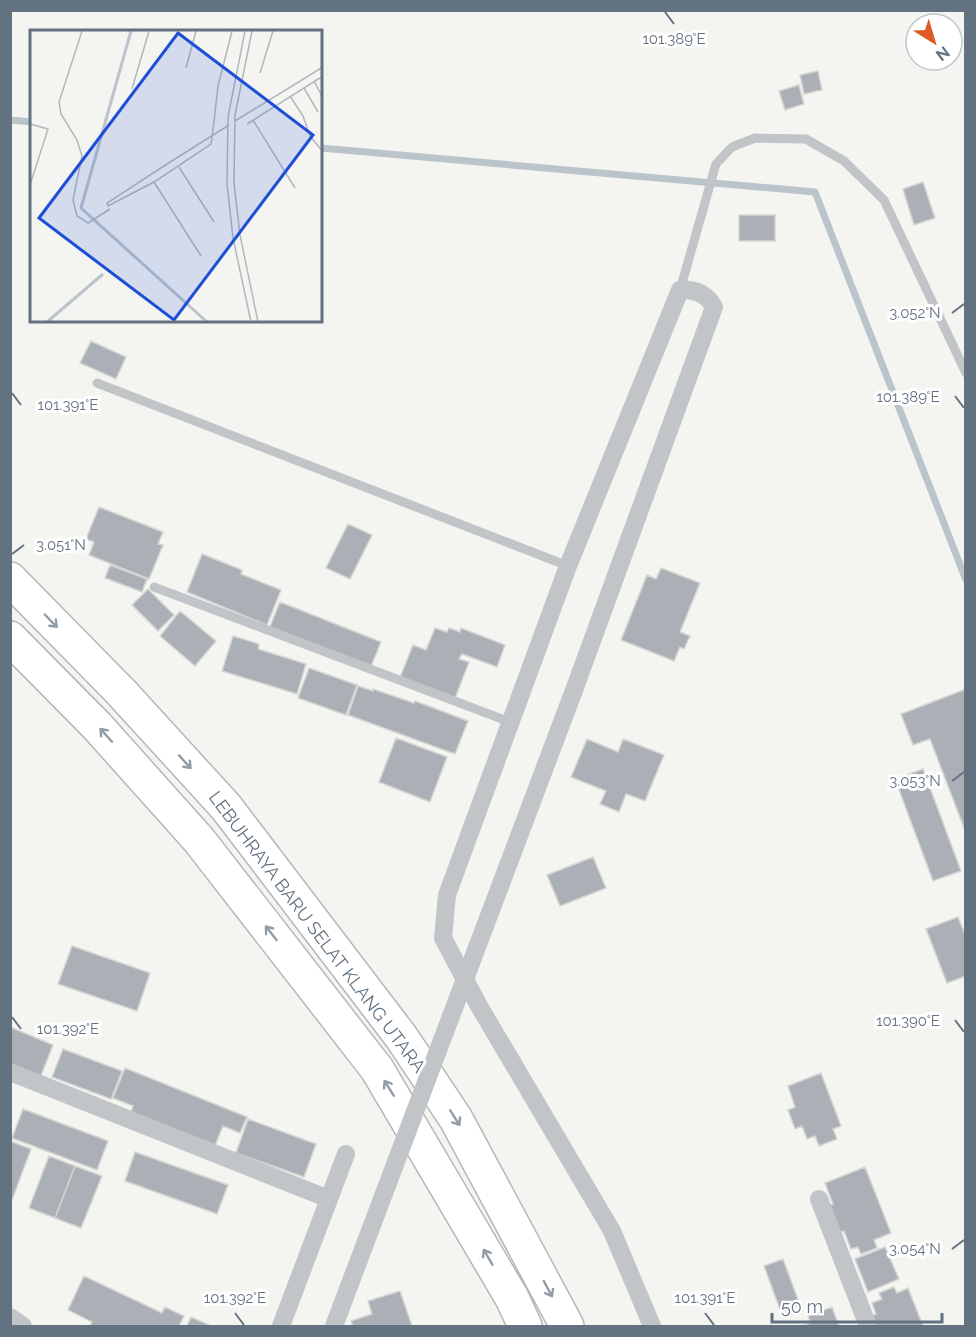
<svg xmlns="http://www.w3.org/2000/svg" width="976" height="1337" viewBox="0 0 976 1337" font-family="Raleway,sans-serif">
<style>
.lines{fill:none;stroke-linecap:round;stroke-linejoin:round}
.stream{stroke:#bac4ca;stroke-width:7}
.building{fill:#aab0b5;stroke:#d5d5d3;stroke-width:1.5}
.motorway-casing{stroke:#b4b7ba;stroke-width:36}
.service{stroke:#c1c5c8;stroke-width:9}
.minor{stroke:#c1c5c8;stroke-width:18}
.motorway{stroke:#fff;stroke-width:33}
.minor-bridge{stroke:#c1c5c8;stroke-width:18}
.oneway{stroke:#929ca6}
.ticks{fill:none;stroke:#637280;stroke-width:2}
.labels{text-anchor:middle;stroke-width:6;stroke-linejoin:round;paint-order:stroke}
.street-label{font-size:18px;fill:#637280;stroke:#fff}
.inset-river{fill:none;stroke:#bac4ca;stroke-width:3}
.inset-road{fill:none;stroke:#b1b8bc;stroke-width:1.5}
.view{fill:#1d4ed8;fill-opacity:0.15;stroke:#1d4ed8;stroke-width:3}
.inset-edge{fill:none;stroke:#637280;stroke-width:3}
.ticks-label{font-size:15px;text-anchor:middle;fill:#637280;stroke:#fff;stroke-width:6;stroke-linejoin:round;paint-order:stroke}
</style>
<rect width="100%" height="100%" fill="#f4f4f0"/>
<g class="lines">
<path class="stream" d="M10 120 32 122
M321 148 815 192 966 580"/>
</g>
<path class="building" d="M818 71 822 90 804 94 800 75Z
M799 85 804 104 785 110 779 91Z
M923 182 935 218 914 225 903 189Z
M739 215H775V241H739Z
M91 341 126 357 116 379 80 363Z
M99 507 163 532 158 544 163 545 149 579 89 555 94 542 86 539Z
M348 524 372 535 350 579 326 568Z
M202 554 242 570 241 574 281 590 267 625 187 592Z
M110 565 147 579 142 592 105 578Z
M661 568 700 583 680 632 690 636 684 649 680 647 674 661 621 640 647 575 656 579Z
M148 589 174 615 158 631 132 605Z
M280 602 381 642 370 669 269 629Z
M180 611 216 641 195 666 160 636Z
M435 628 447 632 449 628 460 632 461 628 505 645 497 667 462 654 459 659 469 662 454 701 399 680 413 645 426 650Z
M233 636 259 644 258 649 306 664 297 694 222 671Z
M309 668 357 685 346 715 298 698Z
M358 686 373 691V689L414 703 415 701 468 721 455 754 348 715Z
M966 689V833L930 739 913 745 901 714Z
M396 738 447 757 430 802 379 782Z
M587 739 618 752 623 739 664 755 645 801 626 794 619 812 600 804 606 791 571 777Z
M923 769 961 871 933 881 895 779Z
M593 857 606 888 560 906 547 875Z
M958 917 966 937V976L947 983 926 929Z
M72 946 150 973 137 1011 58 984Z
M10 1027 53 1045 40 1078 10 1071Z
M63 1049 122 1071 111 1099 52 1077Z
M125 1068 247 1117 240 1133 223 1126 214 1148 130 1115 133 1106 113 1098Z
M821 1073 841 1126 833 1129 837 1139 819 1146 815 1136 807 1139 802 1126 795 1129 788 1110 795 1107 788 1086Z
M23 1109 108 1141 97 1170 12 1138Z
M248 1119 316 1144 304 1177 236 1153Z
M10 1141 31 1149 12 1200H10Z
M135 1152 228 1185 217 1214 125 1181Z
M49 1156 75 1166 55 1218 29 1208Z
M75 1166 102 1176 81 1228 55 1218Z
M865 1167 891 1233 874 1240 877 1248 861 1254 858 1247 851 1249 844 1231 835 1234 824 1207 833 1204 825 1183Z
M885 1247 899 1279 868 1292 855 1259Z
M783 1259 800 1305 781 1312 764 1266Z
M84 1276 162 1313 165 1307 184 1316 179 1326H90L92 1322 68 1310Z
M894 1287 897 1293 908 1288 923 1326H870L866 1318 876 1314 872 1303 882 1299 879 1293Z
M400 1291 412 1326H353L351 1321 372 1314 368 1301Z
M832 1307 839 1326H801L811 1323 808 1316Z
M191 1317 211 1326H187Z"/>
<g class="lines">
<g class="motorway-casing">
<path id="motorway" d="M10 579 121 692 226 807 402 1038 456 1119 567 1326
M10 638 97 726 199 840 377 1069 512 1298 525 1326"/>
</g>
<path class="service" d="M680 290 716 164 732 147 755 138 806 139 844 161 884 200 966 373
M97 383 568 566
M154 587 510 722"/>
<path class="minor" d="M573 693 714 307C707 294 695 289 680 290L568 566 447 895 443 938 479 1006 612 1231 652 1326
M10 1072 329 1199
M819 1199 868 1326
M10 1317 23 1326
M281 1326 346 1154"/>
<use href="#motorway" class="motorway"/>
<path class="minor-bridge" d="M334 1326 573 693"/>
</g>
<defs><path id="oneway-shaft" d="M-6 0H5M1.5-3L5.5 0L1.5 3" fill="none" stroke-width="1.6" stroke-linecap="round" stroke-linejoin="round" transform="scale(1.5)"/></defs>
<g class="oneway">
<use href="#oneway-shaft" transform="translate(51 621) rotate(46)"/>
<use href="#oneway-shaft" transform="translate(106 735) rotate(-132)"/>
<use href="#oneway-shaft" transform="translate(185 762) rotate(48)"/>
<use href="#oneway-shaft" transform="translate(271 933) rotate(-128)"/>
<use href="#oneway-shaft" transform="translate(389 1088) rotate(-122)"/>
<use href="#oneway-shaft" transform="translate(455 1118) rotate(58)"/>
<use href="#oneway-shaft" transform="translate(488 1257) rotate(-120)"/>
<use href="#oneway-shaft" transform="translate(548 1289) rotate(62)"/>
</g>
<path class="ticks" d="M665 12 674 24M952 313 964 304M12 393 21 405M955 396 964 408M12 554 24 545M952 781 964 772M12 1017 21 1029M955 1020 964 1032M952 1249 964 1240M235 1313 244 1325M705 1313 714 1325"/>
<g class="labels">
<g class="street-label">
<text transform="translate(317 932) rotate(53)" y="6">LEBUHRAYA BARU SELAT KLANG UTARA</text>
</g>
</g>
<g transform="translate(30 30)">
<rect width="292" height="292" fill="#f4f4f0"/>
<path class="inset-river" d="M101 1 51 178 177 292M17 292 73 244"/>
<path class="inset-road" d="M52 1 29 72 31 84 47 110 52 126 43 170 47 186 58 193 80 179M215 1 198 87 197 154 203 208 221 292M222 1 205 85 204 153 210 205 228 292M156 38 166 1M230 43 243 1M284 51 293 68M274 58 288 82M102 59 119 1M260 66 273 86 280 106 293 122M223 90 265 158M205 91 293 37M0 94 18 99 0 155M217 94 293 46M199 95 137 134 77 173 78 176 124 152 181 114 183 100 188 56 202 1M149 137 184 192M124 152 171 226"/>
<path class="view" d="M148 3 283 105 144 290 9 188Z"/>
<rect width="292" height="292" class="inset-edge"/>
</g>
<g class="ticks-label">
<text x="674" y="44">101.389°E</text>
<text x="915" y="318">3.052°N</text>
<text x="908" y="402">101.389°E</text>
<text x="68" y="410">101.391°E</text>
<text x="61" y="550">3.051°N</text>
<text x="915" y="786">3.053°N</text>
<text x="908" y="1026">101.390°E</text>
<text x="68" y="1034">101.392°E</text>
<text x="915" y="1254">3.054°N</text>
<text x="235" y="1303">101.392°E</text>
<text x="705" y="1303">101.391°E</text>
</g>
<rect width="976" height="1337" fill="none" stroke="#637280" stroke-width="24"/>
<g transform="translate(934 42) rotate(143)"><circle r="28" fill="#ffffff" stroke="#c1c7cc" stroke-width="1.5"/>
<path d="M0-4.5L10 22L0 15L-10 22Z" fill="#de5b25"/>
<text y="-9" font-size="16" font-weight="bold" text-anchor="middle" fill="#637280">N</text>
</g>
<path d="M772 1313v9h170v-9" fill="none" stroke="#637280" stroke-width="3"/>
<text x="781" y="1313" font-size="18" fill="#637280" stroke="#ffffff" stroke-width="4.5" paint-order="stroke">50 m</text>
</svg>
